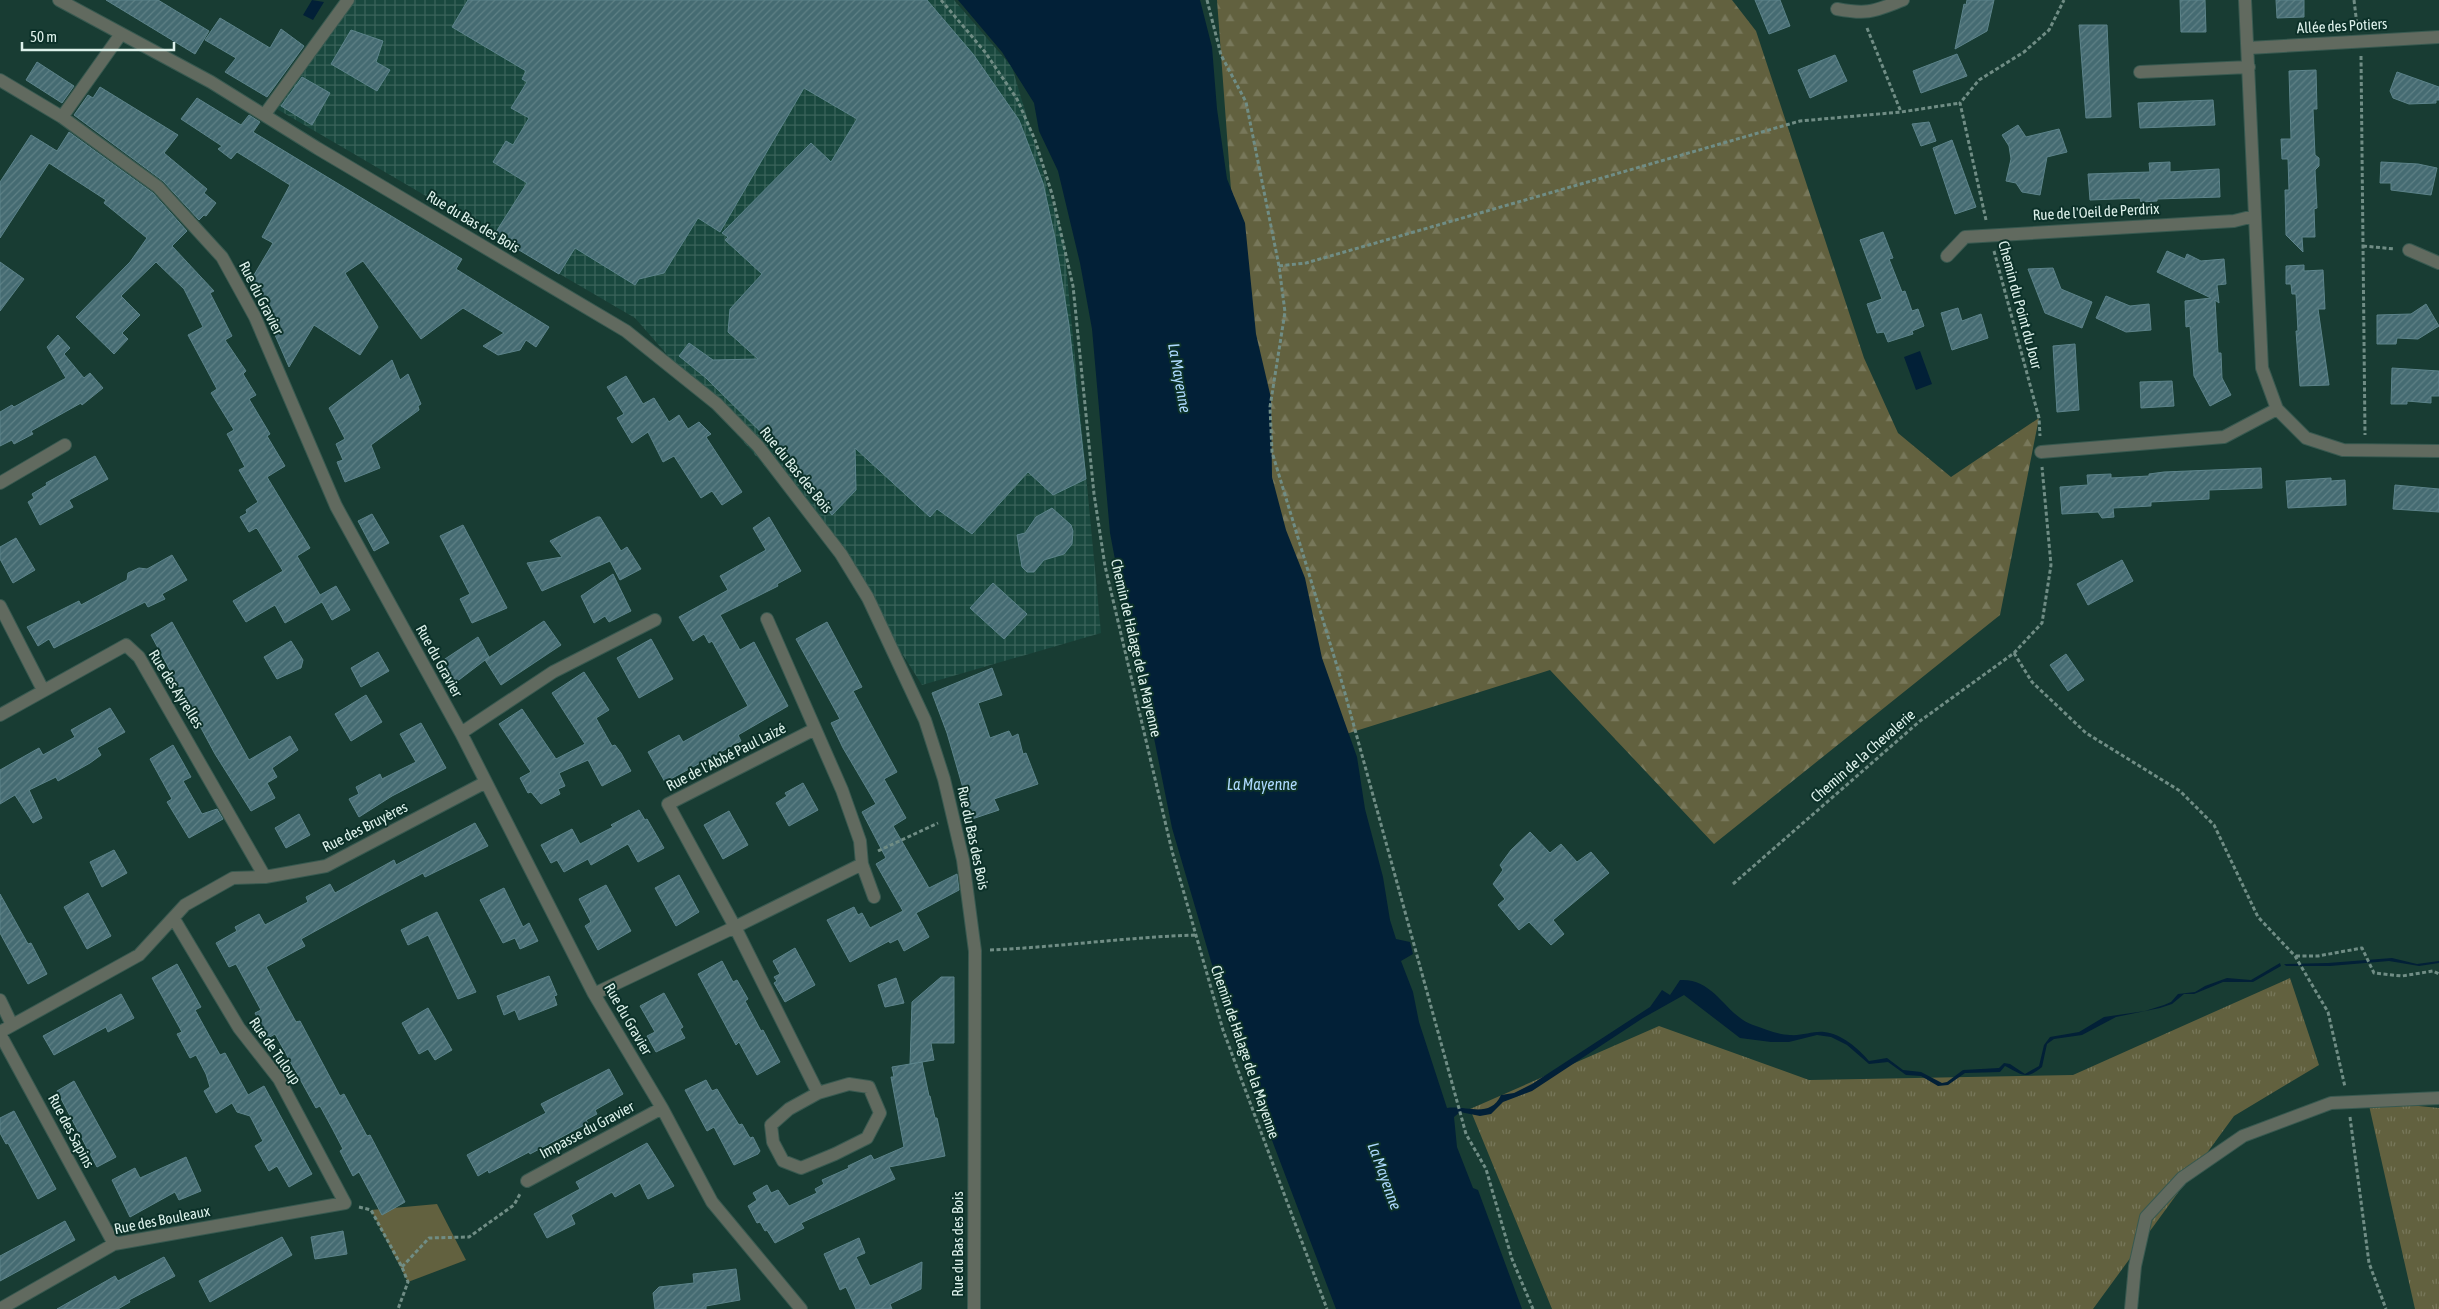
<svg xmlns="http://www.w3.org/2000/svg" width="2439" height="1309" viewBox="0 0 2439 1309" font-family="'Asap Condensed',sans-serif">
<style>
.industrial{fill:url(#industrial-grid)}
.grass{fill:url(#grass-tufts)}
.forest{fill:url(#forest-firs)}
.pitch{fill:#62613f}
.water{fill:#022037}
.building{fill:url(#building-hatch);stroke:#5c838a}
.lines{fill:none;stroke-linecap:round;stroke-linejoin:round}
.minor-casing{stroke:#385950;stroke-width:14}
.tertiary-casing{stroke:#385950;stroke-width:14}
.path{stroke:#708d85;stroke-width:3;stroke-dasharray:4 2.5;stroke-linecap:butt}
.minor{stroke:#616a5f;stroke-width:12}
.tertiary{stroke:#616a5f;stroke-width:12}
.labels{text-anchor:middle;stroke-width:4;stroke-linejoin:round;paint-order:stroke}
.street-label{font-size:15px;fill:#ddf1eb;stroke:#0c3129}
.water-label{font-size:16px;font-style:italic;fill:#aedaff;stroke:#0c3129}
</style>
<defs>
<pattern id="industrial-grid" width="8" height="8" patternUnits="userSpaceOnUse" patternTransform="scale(1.25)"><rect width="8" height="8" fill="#19483e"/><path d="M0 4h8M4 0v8" fill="none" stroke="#3a635a"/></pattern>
<pattern id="grass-tufts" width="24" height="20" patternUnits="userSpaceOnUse" patternTransform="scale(1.25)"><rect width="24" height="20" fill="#62613f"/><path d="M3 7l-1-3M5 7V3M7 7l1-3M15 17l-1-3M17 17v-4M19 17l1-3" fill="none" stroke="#78785b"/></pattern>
<pattern id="forest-firs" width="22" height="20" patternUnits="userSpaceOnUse" patternTransform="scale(1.25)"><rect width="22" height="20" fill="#62613f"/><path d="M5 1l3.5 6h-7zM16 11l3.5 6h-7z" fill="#78785b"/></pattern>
<pattern id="building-hatch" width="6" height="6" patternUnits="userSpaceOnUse" patternTransform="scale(1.25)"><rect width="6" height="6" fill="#456b72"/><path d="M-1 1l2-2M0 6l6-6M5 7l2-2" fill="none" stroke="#5f8186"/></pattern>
</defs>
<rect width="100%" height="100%" fill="#183c33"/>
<path class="industrial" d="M354 0H954L1012 67 1064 243 1101 633 922 685 832 543 635 318 277 109 299 72Z"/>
<path class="grass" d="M2290 978 2319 1065 2234 1116 2093 1309H1552L1470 1109 1659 1026 1809 1080 2073 1075Z
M2368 1101 2439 1108V1309H2415Z"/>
<path class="forest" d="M1217 0H1732L1756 31 1864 358 1898 433 1951 477 2039 418 2000 615 1714 844 1550 670 1330 739 1250 447Z"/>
<path class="pitch" d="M437 1204 466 1260 408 1282 371 1210Z"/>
<path class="water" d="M312 0 324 2 313 20 303 15Z
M958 0H1200L1212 47 1217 109 1227 179 1245 223 1256 334 1271 398 1272 477 1286 530 1305 578 1322 658 1357 757 1365 809 1383 877 1390 920 1396 939 1410 942 1413 954 1401 961 1413 992 1419 1022 1447 1108C1467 1105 1490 1119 1501 1095L1514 1093 1532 1084 1650 1007 1662 990 1670 995 1680 980C1715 978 1725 1015 1753 1025 1765 1029 1778 1035 1790 1035 1802 1036 1813 1031 1824 1032 1842 1034 1858 1048 1869 1061L1887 1058 1903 1070 1921 1072 1942 1083 1947 1082 1963 1070 1999 1068 2004 1063 2010 1064 2025 1074 2039 1066 2044 1045 2050 1037 2079 1032 2104 1017 2145 1011 2164 1005 2171 1002 2178 994 2195 992 2205 986 2227 978 2251 980 2280 963 2281 966 2253 982H2223L2194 994H2184L2172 1004 2160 1008 2116 1017 2082 1035 2054 1039 2047 1044 2042 1067C2025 1081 2022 1074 2005 1066L2000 1072 1965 1073 1948 1085 1938 1086 1921 1076 1906 1075 1888 1062 1869 1064 1847 1045 1831 1037 1817 1035 1789 1042H1771L1740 1038 1684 995 1643 1018 1532 1091 1503 1102 1491 1114 1480 1116 1460 1112 1454 1117 1457 1147 1473 1188 1478 1190 1522 1309H1336L1234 1040 1172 828 1147 703 1130 639 1110 533 1092 329 1080 263 1058 171 1039 131 1034 103 1002 52Z
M1920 351 1932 384 1916 390 1904 357Z
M2392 958 2417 964 2439 961V963L2419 966 2389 961 2330 966H2286L2284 964 2328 963Z"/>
<path class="building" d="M106 0H158L209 31 195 54Z
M468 0H927L973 54 1019 120 1043 183 1055 238 1069 325 1086 479 1053 495 1028 472 972 534 937 509 930 517 855 448 856 490 832 515 780 451 706 378 679 356 689 343 713 360 758 359 728 332 730 309 762 274 725 240 728 237 722 233 811 143 831 162 857 119 804 88 720 232 698 218 664 273 639 279 635 285 575 248 559 274 494 235 527 183 493 162 506 141 513 145 529 118 511 108 527 82 522 79 526 71 452 27Z
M1755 0H1780L1790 26 1769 34Z
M1967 0H1994L1987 31 1955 49 1964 4 1966 5Z
M2180 0H2205L2206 32H2181Z
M2276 0H2304V17L2277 18Z
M220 18 270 48 281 29 304 46 267 97 225 72 236 58 205 40Z
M2079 25H2107L2111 117 2086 118Z
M351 30 383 41 376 62 390 70 377 91 331 64Z
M1957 54 1967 76 1921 93 1913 71Z
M1835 55 1847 81 1810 98 1798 70Z
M37 62 74 86 62 103 26 80Z
M2316 70 2317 109H2313L2315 155 2319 158V166L2315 170 2317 208 2314 209 2315 237H2302L2303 252 2286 235 2285 190H2289L2288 159H2282L2281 139H2291L2289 71Z
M2397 72 2439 87V100H2436V103L2409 104 2393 98 2390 91Z
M302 77 330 93 312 125 281 106Z
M100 87 178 135 164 153 207 189 204 193 216 203 206 216 204 215 199 220 163 181 74 115 88 95 93 98Z
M197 98 241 125 249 115 260 122 253 132 462 259 456 269 549 327 536 347 526 340 520 350 498 355 483 346 504 333 463 308 421 339 363 261 345 273 378 327 360 355 314 325 289 367 251 280 273 243 262 237 290 185 237 152 231 159 218 149 222 146 181 119Z
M2213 100 2215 125 2140 128 2138 103Z
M1929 122 1936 141 1921 146 1912 124Z
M2018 125 2026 137 2059 129 2067 152 2047 157 2040 195 2022 192 2016 183 2006 181 2011 159 2009 146 2002 135Z
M69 132 153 193 187 231 172 246 214 291 210 293 232 336 225 340 246 371 243 374 256 395 249 399 270 434 267 436 285 466 267 477 310 548 297 556 320 595 336 586 350 610 332 620 322 602 285 623 275 605 246 622 233 601 283 571 258 530 256 528 249 532 240 517 247 513 246 510 258 502 239 470 245 467 227 434 234 430 211 393 217 389 188 335 203 327 184 289 156 262 121 296 140 315 122 333 128 339 114 354 76 317 130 262 147 238 104 203 106 200 49 163 0 238V182L31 135 57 151Z
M1952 140 1976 207 1955 214 1933 148Z
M2170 162V172L2219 169 2220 197 2157 199V201L2141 202 2140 198 2090 200 2088 174 2150 172 2149 163Z
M2381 162 2418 164 2437 168 2431 195 2391 190V183H2380Z
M1883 232 1893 258 1889 259 1902 292 1905 291 1912 311 1918 309 1924 326 1912 331 1913 334 1888 342 1884 332 1877 333 1867 304 1882 299 1860 240Z
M2167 251 2185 259 2187 254 2201 261 2224 259 2226 284 2217 285 2219 303 2215 300 2218 353H2221L2222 378 2231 395 2210 406 2194 376 2190 326 2186 327 2185 301 2211 298 2157 272Z
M0 262 24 279 0 311Z
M2304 265V271L2323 270 2325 309H2318L2329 385 2300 386 2296 331H2298L2296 294H2292L2291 284H2286V266Z
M2053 268 2061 289 2092 302 2082 328 2045 313 2028 269Z
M2106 296 2130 306 2149 304 2151 330 2126 332 2096 318Z
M2426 304 2439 326 2418 339 2397 338 2396 344H2377V315L2411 314Z
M1958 308 1962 321 1981 314 1988 338 1952 350 1941 313Z
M58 335 70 348 64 354 84 378 90 373 103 388 82 405 81 403 31 431 33 434 14 444 12 440 0 446V412L12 405 14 407 66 378 47 347Z
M2075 344 2079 410 2057 412 2053 346Z
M392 360 400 380 408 374 421 404 418 406 419 410 371 445 380 468 345 482 337 462 343 460 336 444 345 439 329 408Z
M2392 368 2439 371V396H2431V403L2407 401V404H2391Z
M626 376 643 404 654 398 669 422 679 415 688 429 699 422 711 434 706 437 742 492 722 505 712 491 701 498 674 456 663 462 648 432 632 443 617 418 624 414 607 387Z
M2172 381 2174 406 2141 408 2140 382Z
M95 456 108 479 69 500 73 507 40 525 28 502 34 498 32 494 47 485 46 483Z
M2261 468 2262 488 2209 490V499L2151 502V506L2113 508 2114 517 2102 518 2098 512 2062 514 2060 487 2088 485 2087 475 2111 474V478L2149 476V474L2164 472Z
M2331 478V481L2345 480 2346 505 2288 508 2286 481Z
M2395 485 2439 489V512L2393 509Z
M1052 508 1071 525 1073 531 1072 544 1064 554 1044 560 1034 572H1027L1022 567 1017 535 1025 533 1036 517Z
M372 514 389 543 374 551 358 521Z
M597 517H600L621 551 627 547 641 569 620 580 610 561 542 591 527 563 562 557 550 541Z
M769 517 801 571 777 584 778 586 720 615 740 650 754 642 788 706 738 735 741 741 665 782 648 752 679 735 683 742 748 706 712 641 709 643 704 634 693 641 679 617 728 590 720 576 766 550 753 528Z
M463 525 507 608 472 623 460 599 470 594 440 536Z
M16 538 35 570 13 583 0 559V547Z
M172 555 187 580 162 594 165 599 148 607 145 602 54 648 49 639 38 646 27 627 79 601 81 605 127 580 128 573 139 568 147 569Z
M2122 560 2133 581 2088 605 2077 584Z
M613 574 631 611 609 622 605 616 594 623 581 596Z
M993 583 1027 614 1004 639 970 608Z
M544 621 561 645 501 685 485 660Z
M172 622 249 760 290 736 298 750 272 768 277 777 267 783 275 798 251 811 215 754 151 635Z
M827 622 862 687 853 691 897 772 884 779 906 818 893 826 929 888 957 874 959 890 916 913 929 937 904 951 898 939 890 943 889 941 850 962 827 920 854 907 858 915 862 913 870 928 903 911 876 864 886 858 862 812 876 804 843 748 831 723 840 719 796 639Z
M478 637 489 657 451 686 436 665Z
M651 639 673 679 639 698 617 658Z
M291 641 303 660 301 668 277 679 264 657Z
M378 652 389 671 361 687 351 668Z
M2066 654 2084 680 2068 691 2050 665Z
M992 668 1002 695 978 703 990 738 1009 731 1012 737 1018 734 1023 754 1026 753 1038 784 994 799 999 810 972 819 947 733 932 693Z
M584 672 609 710 596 718 612 746 615 745 621 753 631 771 602 786 588 760 559 773 565 786 558 789 560 794 541 804 531 792 528 793 520 778 531 772 499 724 522 709 556 759 585 744 552 693Z
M366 695 382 722 351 741 335 714Z
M110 708 125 732 97 748 101 755 90 763 58 781 56 777 29 790 42 818 33 823 15 795 0 804V770L39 748 43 755 75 737 71 730Z
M421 723 446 768 392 796 359 817 349 799 359 794 356 787 380 774 382 779 416 762 400 734Z
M173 745 191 777 183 781 202 814 217 809 223 819 189 838 167 802 172 799 150 759Z
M803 783 818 810 789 826 776 803 787 796 785 793Z
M639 810 645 820 647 819 664 848 638 862 628 844 591 865 588 859 564 872 557 860 551 863 541 845 572 829 580 844 613 827 611 825Z
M729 811 748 845 723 859 704 825Z
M299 814 310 835 286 848 275 828Z
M475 823 488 846 425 877 423 873 366 903 301 939 305 946 266 967 296 1022 300 1021 340 1096 344 1094 367 1136 370 1135 405 1202 382 1215 359 1172 353 1176 340 1151 343 1149 332 1128 320 1106 316 1108 275 1034 268 1038 255 1013 261 1010 236 964 229 967 216 943 237 931 235 927 259 914 265 925 308 902 306 897 330 884 335 893 394 860 396 865Z
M1530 832 1550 853 1561 844 1577 862 1591 852 1609 873 1553 920 1564 934 1551 945 1529 922 1519 930 1498 905 1505 899 1493 884 1503 870 1500 865 1511 850Z
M114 850 127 873 102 887 90 862Z
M679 875 699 912 676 926 655 888Z
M606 885 631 931 598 950 585 926 591 922 579 899Z
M504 888 523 927 529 923 538 941 520 949 515 938 503 943 480 900Z
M88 893 111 936 87 949 64 907Z
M0 894 28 944 31 943 47 974 28 984 0 933Z
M437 912 476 992 458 999 428 935 408 945 401 930Z
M795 948 815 985 785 1002 774 983 777 981 774 977 780 974 773 961Z
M722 961 733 982 737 980 748 999 745 1001 761 1031 763 1030 780 1062 757 1075 739 1042 736 1045 698 974Z
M177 964 201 1007 195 1010 220 1055 225 1053 248 1095 264 1086 312 1174 289 1187 277 1166 269 1171 255 1146 263 1141 250 1116 237 1112 232 1103 216 1113 204 1091 210 1087 206 1074 196 1055 190 1058 177 1034 182 1032 152 978Z
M549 976 557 995 554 996 557 1005 519 1020 515 1010 504 1015 497 996Z
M941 977H954V1043H931L934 1060 910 1064 912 1002Z
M896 978 904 1003 885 1007 878 985Z
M664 993 683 1027 680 1029 685 1038 656 1052 647 1036 655 1032 640 1006Z
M121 994 134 1018 108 1032 106 1027 54 1055 43 1036Z
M428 1008 452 1050 435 1060 428 1049 419 1054 402 1023Z
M922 1062 929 1096H930L935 1118H937L945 1156 889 1167 895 1179 801 1223 804 1228 775 1243 767 1230 765 1231 760 1222 757 1223 748 1206 757 1200 753 1193 767 1185 771 1193 778 1190 789 1206 817 1193 815 1189 824 1184 822 1180 849 1168 848 1166 871 1155 874 1160 904 1147 891 1077H894L892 1067Z
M609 1069 623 1094 595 1110 597 1114 586 1120 588 1123 530 1154 529 1152 489 1173 488 1170 478 1176 467 1155 546 1113 541 1104Z
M706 1080 712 1091 717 1089 739 1125 742 1124 750 1138 753 1137 760 1151 758 1154 734 1165 714 1127 707 1131 685 1090Z
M74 1081 116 1157 97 1167 57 1091Z
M14 1111 56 1189 38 1199 8 1143 6 1144 0 1133V1118Z
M647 1143 674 1186 648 1199 640 1183 615 1197 612 1192 571 1215 575 1224 547 1238 534 1214 580 1189 576 1182Z
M186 1157 201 1191 179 1200 175 1192 130 1217 112 1180 135 1168 140 1178Z
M65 1221 75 1240 0 1281V1256Z
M343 1231 347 1254 315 1259 311 1237Z
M282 1237 292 1255 210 1302 199 1281Z
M859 1238 865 1253 856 1257 870 1286 922 1262 921 1289 890 1304 892 1309H856L846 1287 840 1290 824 1254Z
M164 1257 175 1276 129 1300 130 1302 118 1309H57L115 1276 118 1281Z
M736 1269 740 1300 706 1306V1309H655L653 1293 659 1287 694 1283 693 1274Z"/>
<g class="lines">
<g class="minor-casing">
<path id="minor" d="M2245 0 2262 368 2277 409 2306 438 2343 450 2439 451
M1837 9C1869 15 1874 11 1903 0
M2248 48 2439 37
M2140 72 2249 67
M0 80 62 117 158 187 222 257 255 317 336 506 461 733 594 994 662 1108 712 1202 801 1309
M265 114 348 0
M62 117 121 34
M2409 250 2439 263
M1947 256 1965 237 2234 221 2254 216
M2041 452 2224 437 2277 409
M0 483 65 445
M0 606 43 690
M767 619 842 790 860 841 862 864 735 927 818 1093 789 1109 771 1125 773 1142 783 1161 801 1168 835 1154 867 1138 880 1113 869 1087 849 1084 818 1093
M0 715 126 645 139 657 265 877
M461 733 553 672 655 620
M862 864 874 897
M594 994 735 927 668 804 815 729
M0 1000 12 1025
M0 1032 139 955 185 905 233 878 265 877 326 866 486 782
M0 1034 114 1244
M527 1181 662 1108
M0 1309 114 1244 345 1203 279 1079 239 1028 174 919
M2131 1309 2135 1266 2146 1217 2182 1178 2243 1136 2331 1103 2439 1098"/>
</g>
<g class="tertiary-casing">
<path id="tertiary" d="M59 0 211 82 317 148 626 331 717 404 758 446 841 554 868 598 925 720 944 779 963 860 975 951 974 1309"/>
</g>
<path class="path" d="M941 0 985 52 1017 99 1035 140 1052 194 1073 286 1094 494 1105 566 1172 851 1223 1030 1327 1309
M1207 0 1221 55 1246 102 1279 266 1285 312 1270 407 1272 452 1343 686 1466 1134 1486 1169 1512 1259 1533 1309
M2354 0 2357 25
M1867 28 1901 112
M2361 56 2365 435
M1986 220 1960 103 1979 80 2024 52 2049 30 2064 0
M2363 246 2395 249
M1994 251 2039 418 2040 436
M1279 266 1306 263 1800 121 1901 112 1960 103
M2014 653 2032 682 2086 733 2180 791 2214 825 2258 917 2295 956 2328 1012 2345 1087
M878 851 938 823
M1733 884 1920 721 2014 653 2042 623 2051 565 2042 467
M990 950C1059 947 1128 937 1197 935
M2296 956H2318L2362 948 2374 973 2402 976 2433 971 2439 974
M2350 1117 2369 1263 2386 1309
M359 1207 371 1210 402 1267 408 1282 398 1309
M402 1267 429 1238 469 1237 514 1205 520 1194"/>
<use href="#minor" class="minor"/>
<use href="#tertiary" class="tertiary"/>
</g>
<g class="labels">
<g class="street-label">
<text transform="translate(2342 26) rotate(-3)" y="5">Allée des Potiers</text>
<text transform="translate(2096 212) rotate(-3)" y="5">Rue de l'Oeil de Perdrix</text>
<text transform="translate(473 222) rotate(31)" y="5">Rue du Bas des Bois</text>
<text transform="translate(261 298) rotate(63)" y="5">Rue du Gravier</text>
<text transform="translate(2020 305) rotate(75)" y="5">Chemin du Point du Jour</text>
<text transform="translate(796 470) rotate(51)" y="5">Rue du Bas des Bois</text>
<text transform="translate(1136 648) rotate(77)" y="5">Chemin de Halage de la Mayenne</text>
<text transform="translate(439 661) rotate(61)" y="5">Rue du Gravier</text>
<text transform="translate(176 689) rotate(58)" y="5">Rue des Ayrelles</text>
<text transform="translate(1863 756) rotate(-41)" y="5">Chemin de la Chevalerie</text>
<text transform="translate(726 757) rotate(-27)" y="5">Rue de l'Abbé Paul Laizé</text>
<text transform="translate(365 827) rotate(-27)" y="5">Rue des Bruyères</text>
<text transform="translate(973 838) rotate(78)" y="5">Rue du Bas des Bois</text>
<text transform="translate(628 1019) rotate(60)" y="5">Rue du Gravier</text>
<text transform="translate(275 1051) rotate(55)" y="5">Rue de Tuloup</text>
<text transform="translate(1245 1052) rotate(71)" y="5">Chemin de Halage de la Mayenne</text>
<text transform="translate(587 1130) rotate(-28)" y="5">Impasse du Gravier</text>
<text transform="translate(71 1131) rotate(62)" y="5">Rue des Sapins</text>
<text transform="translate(162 1220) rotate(-11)" y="5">Rue des Bouleaux</text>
<text transform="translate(958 1244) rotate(-90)" y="5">Rue du Bas des Bois</text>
</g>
<g class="water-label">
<text transform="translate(1180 378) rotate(80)" y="6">La Mayenne</text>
<text x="1262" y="790">La Mayenne</text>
<text transform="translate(1385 1176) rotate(70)" y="6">La Mayenne</text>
</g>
</g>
<path d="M22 42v8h152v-8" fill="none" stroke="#ddf1eb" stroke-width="2.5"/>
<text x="30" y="42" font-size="15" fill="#ddf1eb" stroke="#0c3129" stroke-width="4" paint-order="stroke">50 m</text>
</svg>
